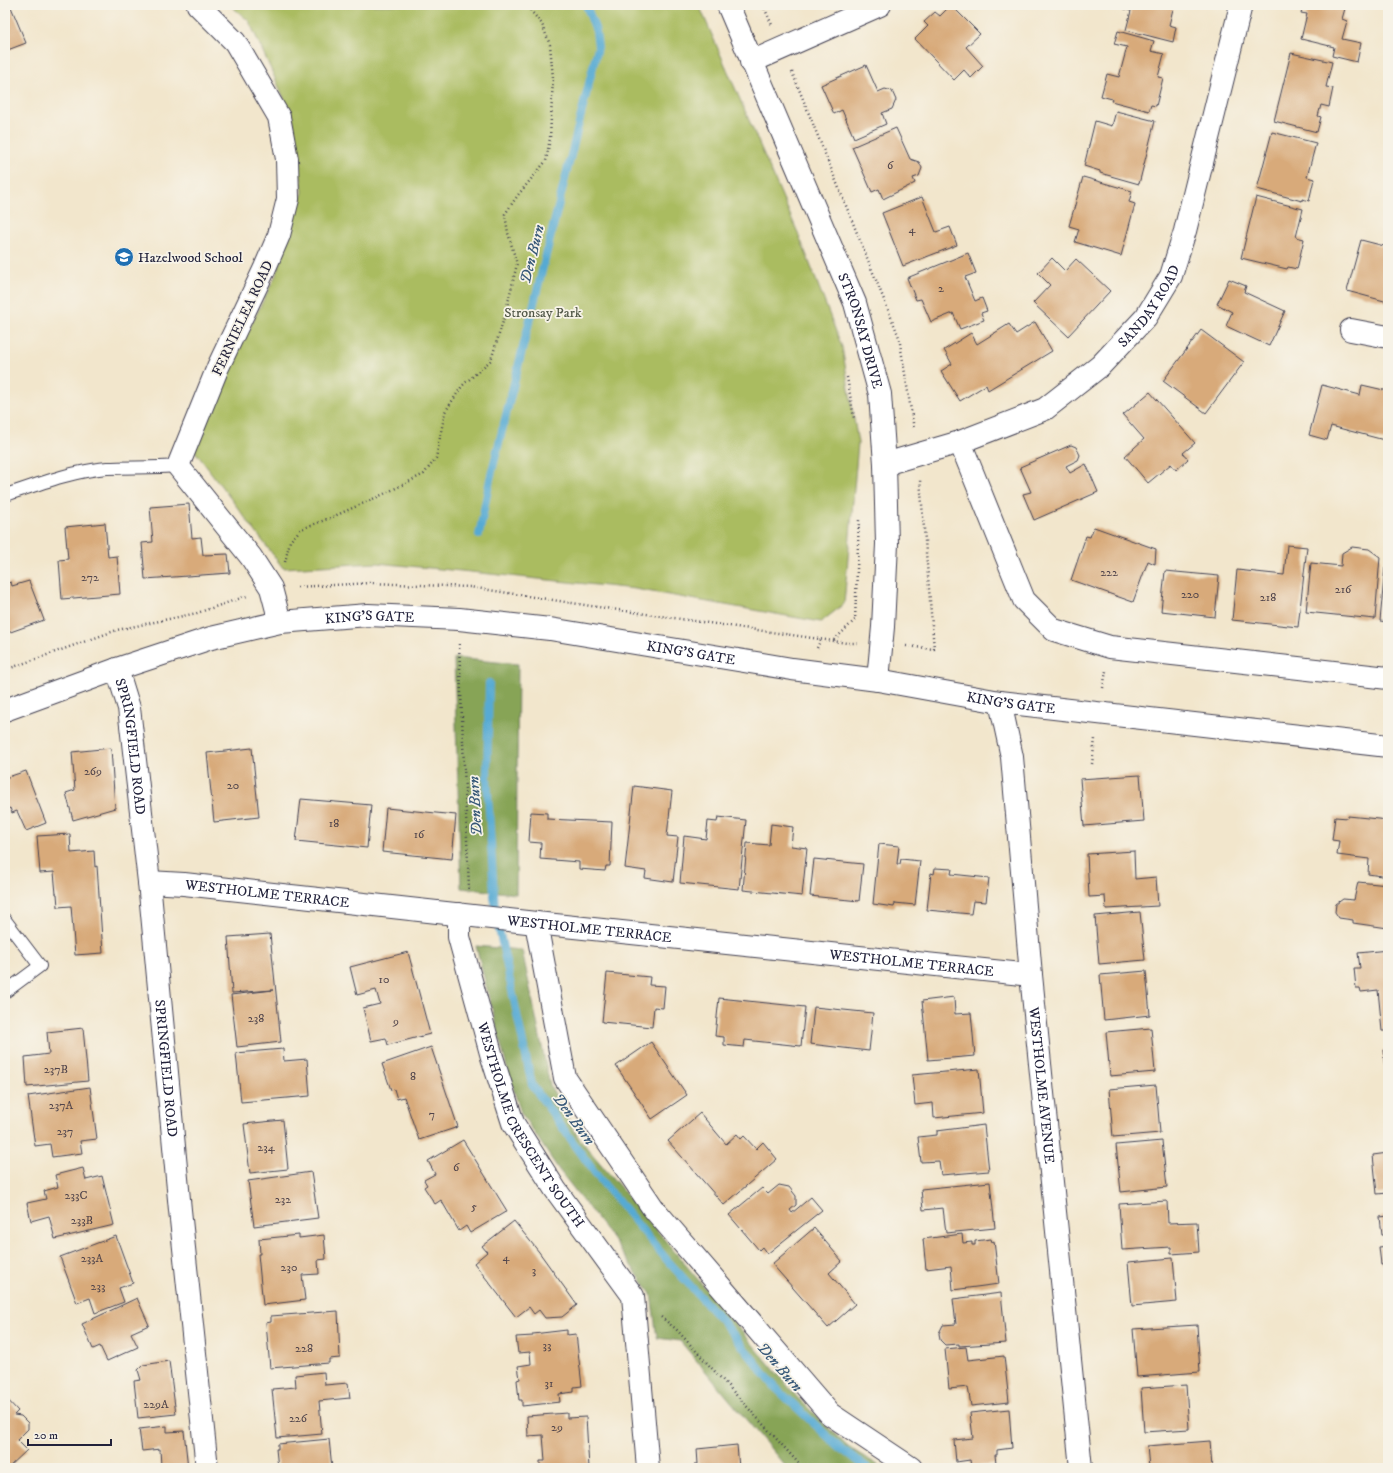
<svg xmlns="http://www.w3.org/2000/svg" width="1393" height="1473" viewBox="0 0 1393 1473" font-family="'IM FELL DW Pica',serif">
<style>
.green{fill:#aabc60;stroke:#666f4e}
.forest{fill:#87a456;stroke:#546348}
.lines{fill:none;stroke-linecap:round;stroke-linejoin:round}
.stream{stroke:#57aad3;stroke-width:8}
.building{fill:#d8aa7a}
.service-casing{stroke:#413f51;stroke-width:14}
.minor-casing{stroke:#413f51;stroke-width:24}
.tertiary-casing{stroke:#413f51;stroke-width:24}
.path{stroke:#413f51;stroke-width:2.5;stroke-dasharray:1 3;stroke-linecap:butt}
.service{stroke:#fff;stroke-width:12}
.minor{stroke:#fff;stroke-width:22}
.tertiary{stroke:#fff;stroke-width:22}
.labels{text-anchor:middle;stroke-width:3.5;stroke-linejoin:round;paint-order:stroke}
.number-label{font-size:12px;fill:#50444b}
.poi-label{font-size:14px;fill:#22223b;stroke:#f7f3e8;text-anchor:start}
.street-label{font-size:14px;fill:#22223b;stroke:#f7f3e8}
.park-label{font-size:14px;fill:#525848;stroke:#f7f3e8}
.water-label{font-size:15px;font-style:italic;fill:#375878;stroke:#f7f3e8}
</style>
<rect width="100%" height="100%" fill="#f7f3e8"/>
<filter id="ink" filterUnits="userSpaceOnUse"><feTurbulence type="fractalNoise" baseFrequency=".025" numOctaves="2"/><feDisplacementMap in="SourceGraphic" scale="8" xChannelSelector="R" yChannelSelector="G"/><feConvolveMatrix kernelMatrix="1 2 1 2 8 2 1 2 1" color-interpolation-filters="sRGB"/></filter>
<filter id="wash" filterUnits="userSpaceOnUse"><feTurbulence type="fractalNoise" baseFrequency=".012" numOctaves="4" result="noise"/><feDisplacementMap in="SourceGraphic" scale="16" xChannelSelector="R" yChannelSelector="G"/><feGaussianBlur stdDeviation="0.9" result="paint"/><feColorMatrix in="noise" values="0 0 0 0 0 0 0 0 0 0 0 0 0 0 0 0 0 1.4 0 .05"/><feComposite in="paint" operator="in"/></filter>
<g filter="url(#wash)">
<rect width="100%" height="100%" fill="#f2e6cc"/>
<path class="green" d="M230 5H699L798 233 842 347 858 443 844 604 821 622 635 589 461 571 377 563 283 568 194 450 223 381 276 275 303 192 293 118 249 21Z"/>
<path class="forest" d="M454 658 518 664 516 894 461 888Z
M476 946 522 950 550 1085 578 1137 797 1397 848 1447 883 1468H787L680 1341 657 1338 651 1294 606 1230 559 1170 521 1113 507 1068Z"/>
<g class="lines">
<path class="stream" d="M479 535 490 479 598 47 596 31 586 5
M489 683 487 777 495 910 532 1085 598 1177 667 1260 724 1323 775 1387 840 1448 868 1468"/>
</g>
<g id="blocks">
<path class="building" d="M951 5 980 34 966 47 983 66 971 78 964 70 954 80 915 39 928 26 924 22 935 12 940 16Z
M1120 5H1174L1169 25 1176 27 1173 42 1126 30 1131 11 1122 8Z
M1303 5H1346L1342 19 1347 21 1342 39 1361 43 1357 62 1332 56 1334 47 1301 39 1307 14 1301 13Z
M11 7 26 43 5 51V9Z
M1118 31 1154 41 1151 51 1164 54 1158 77 1163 78 1156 106 1151 105 1149 111 1111 101 1112 99 1101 96 1107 74 1119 77 1127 47 1114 44Z
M1291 53 1332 62 1326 87 1333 88 1329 107 1321 105 1318 116 1321 117 1317 132 1274 121Z
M866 65 878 92 885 89 892 91 896 100 892 109 882 113 886 124 854 138 842 110 834 114 821 85Z
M1116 111 1155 121 1139 184 1100 173V171L1084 166 1095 121 1112 126Z
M896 128 910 159 919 162 922 168 919 176 913 178 915 183 883 199 879 189 872 192 852 147Z
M1272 132 1316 143 1307 177 1314 179 1309 201 1302 199V201L1257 189Z
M1083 177 1132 191 1129 202 1135 204 1121 256 1075 242 1079 229 1069 226Z
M922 197 936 232 950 227 957 245 903 266 882 213Z
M1256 197 1303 209 1296 237 1304 239 1297 269 1288 267 1287 269 1241 258Z
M1361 240 1388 247V302L1347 291Z
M968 253 976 273 965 277 975 301 982 298 987 311 981 313 984 320 960 329 953 313 931 322 921 299 916 300 907 278Z
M1052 258 1065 271 1076 259 1110 291 1068 336 1033 303 1050 285 1038 273Z
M1229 279 1246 286 1244 292 1285 311 1269 346 1226 326 1232 312 1217 304Z
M1035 322 1052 351 988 390 986 385 960 401 941 371 952 364 944 350 971 333 977 344 1009 324 1016 334Z
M1201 330 1244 362 1206 413 1163 381Z
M1322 385 1360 395 1362 385 1388 391V441L1331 426 1327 440 1309 435Z
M1150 392 1195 443 1183 453 1188 459 1176 470 1171 464 1148 483 1125 456 1144 439 1123 415Z
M1071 445 1076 447 1080 455 1078 460 1066 466 1070 473 1086 464 1098 492 1034 520 1023 494 1031 492 1020 467Z
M189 504 192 538 201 537 203 555 228 554 230 573 145 579 142 543 153 542 150 507Z
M105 523 108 557 117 556 120 594 62 599 59 560 68 559 65 527Z
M1094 527 1156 549 1155 564 1148 561 1133 602 1071 580 1086 536 1090 537Z
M1287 545 1307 547 1298 627 1232 620 1237 570 1284 575Z
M1352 547 1369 549 1380 557 1375 619 1306 612 1311 563 1341 566 1342 553Z
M1385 567H1388V622L1380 621Z
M1165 571 1219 576 1215 617 1161 611Z
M29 581 44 620 5 634V584L11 582 12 586Z
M111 748 115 808 73 820 66 793 75 790 72 752Z
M252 748 259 817 214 822 207 753Z
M26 771 46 823 26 831 17 811 12 813 10 808 5 810V778Z
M1140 775 1144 821 1084 826 1080 779Z
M634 786 672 791 667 836 678 837 673 882 645 878 646 871 625 868Z
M301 799 371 805 367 848 296 841Z
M386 808 456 815 452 859 382 852Z
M531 812 547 813V819L612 822 610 866H606L605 871 579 869V862L540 859 541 843 529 842Z
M1348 816 1388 820V877L1368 874 1369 859 1337 855 1339 841 1332 840 1335 817 1348 818Z
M718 817 746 820 739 889 680 883 684 836 706 839 708 821 717 822Z
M771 824 793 827 791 846 807 848 802 896 743 890 747 843 769 845Z
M70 834 71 853 94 851 95 867 97 866 103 953 75 955 71 906 58 907 57 894H56L54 872 40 873 37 836Z
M879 844 899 846 897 864H900L901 859 920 861 915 905 895 903 894 907 873 904Z
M1134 851 1135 879 1156 877 1158 906 1106 909 1105 896 1089 897 1087 854Z
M814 859 863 864 859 901 810 896Z
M935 868 952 869 951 874 989 878 986 902 973 901 971 914 927 910 931 873 934 874Z
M1358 882 1388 885V928L1353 923V920L1339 918 1335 912 1336 904 1343 899 1354 900Z
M1140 912 1145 960 1099 964 1095 916Z
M270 934 281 1042 237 1047 231 995 273 990 232 993 228 937Z
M1388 950V1031H1382L1378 990 1361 992 1360 988H1356L1354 968H1360L1358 953Z
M408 952 430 1034 388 1045 386 1038 371 1041 363 1008 380 1004 376 990 357 995 350 967Z
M1146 971 1150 1015 1104 1020 1100 975Z
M607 973 650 977 649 985 665 986 663 1008 654 1007 652 1027 602 1022Z
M954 997 955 1014 971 1013 975 1056 928 1060 922 1001Z
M719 998 805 1007 801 1046 745 1040 744 1047 724 1045V1037L715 1036Z
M814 1007 873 1013 869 1051 810 1044Z
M83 1028 88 1081 27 1087 25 1057 49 1054 47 1032Z
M1151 1028 1155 1072 1110 1076 1106 1032Z
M651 1042 687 1095 652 1119 616 1066Z
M431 1047 458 1127 419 1140 404 1097 397 1099 394 1089 391 1090 382 1064Z
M283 1049 284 1061 307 1059 310 1096 241 1102 236 1053Z
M1383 1050H1388V1089H1387Z
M979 1069 983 1113 934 1118 933 1103 915 1105 912 1075Z
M1156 1085 1160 1133 1113 1137 1109 1089Z
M90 1087 97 1139 80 1141 82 1153 52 1157 50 1144 35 1146 28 1096Z
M700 1113 726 1144 737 1134 741 1139 744 1136 756 1149 763 1142 777 1159 724 1205 668 1141Z
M283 1120 288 1169 250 1173 244 1124Z
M984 1125 989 1171 941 1175 939 1161 921 1162 918 1137 937 1135V1131Z
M463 1140 507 1211 470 1233 466 1226 459 1231 441 1200 435 1204 424 1187 427 1185 424 1180 435 1174 428 1161Z
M1162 1141 1167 1187 1121 1192 1116 1145Z
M1388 1153V1193L1377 1194 1373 1155Z
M83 1168 86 1180 102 1176 114 1225 55 1239 49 1216 31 1221 27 1203 46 1199 44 1191 58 1187 55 1175Z
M311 1172 318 1218 254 1226 248 1181Z
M990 1182 995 1228 946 1233 943 1208 923 1210 921 1189Z
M779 1185 789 1187 796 1196V1205L790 1210 792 1213 811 1197 822 1210 767 1254 762 1247 759 1250 729 1215 762 1188 768 1194Z
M1167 1201 1168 1223 1197 1222 1199 1252 1171 1254V1247L1122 1250 1119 1204Z
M1388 1216V1235H1382L1380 1217Z
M514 1221 539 1252 577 1305 562 1317 545 1318 539 1310 534 1314 529 1307 516 1317 474 1263 487 1252 482 1246Z
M814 1228 842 1261 829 1273 855 1304 828 1328 772 1264Z
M962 1234 963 1243 972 1242V1245H975V1241L991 1239 992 1242 994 1241 999 1284 953 1290 951 1266 926 1269 923 1239Z
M299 1235V1238L324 1235 326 1259 318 1260 319 1274 302 1275 305 1300 263 1305 258 1254H260L259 1239Z
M116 1236 133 1283 119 1288 124 1302 95 1313 90 1298 77 1303 60 1257Z
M1388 1246V1263L1381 1264 1379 1247Z
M1173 1258 1177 1302 1132 1306 1128 1262Z
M1001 1293 1006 1343 959 1346V1344L945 1345 940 1340 939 1333 943 1325 956 1324 953 1299Z
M137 1298 149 1325 131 1333 138 1347 107 1361 100 1346 93 1349 82 1324Z
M338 1311 340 1358 329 1359V1363L270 1368 266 1323 271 1322V1316Z
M1197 1325 1200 1372 1137 1377 1133 1329Z
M567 1330V1335L576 1334 582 1386 574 1387V1392L559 1394 560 1402 522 1406V1400H519L517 1380 520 1379 518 1366 531 1364 530 1352 518 1353 516 1337 533 1336V1334Z
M966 1347 968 1360 1004 1356 1009 1402 971 1406 968 1387 949 1389 945 1349Z
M169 1361 176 1414 138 1418 134 1381 141 1380 138 1370 143 1365Z
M324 1372 325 1385 348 1383 350 1398 319 1401 322 1434 277 1438 272 1389 296 1387 295 1375Z
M1186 1385 1189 1429 1144 1432 1141 1388Z
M5 1397 18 1411 14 1415 21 1416 28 1423V1429L17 1440 27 1450 8 1468H5Z
M1009 1409 1012 1448 997 1450V1455H995L996 1464 971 1467 970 1460 956 1462 954 1440 973 1438 970 1413Z
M567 1413V1418L586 1417 589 1468H540V1461H545L543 1435 528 1436 527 1416Z
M167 1426V1432L184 1431 188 1468H168V1465L161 1466 160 1449 142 1451 139 1429Z
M329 1439 332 1468H278L276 1449H278V1444Z
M1210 1441 1212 1468H1149L1147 1446Z
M737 1445 739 1468H695V1464H698L697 1449Z"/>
</g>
</g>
<g filter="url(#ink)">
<use href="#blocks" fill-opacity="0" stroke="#413f51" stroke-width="1"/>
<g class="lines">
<g class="service-casing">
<path id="service" d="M9 494C41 483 73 471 107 468 131 467 154 468 178 466
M5 920 40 966 5 992"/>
</g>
<g class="minor-casing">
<g id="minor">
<path d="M198 5 235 42 279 117 287 159 288 199 279 235 264 270 218 367 178 466 251 557 271 588 280 622"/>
<path id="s1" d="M728 5 855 303 880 394 885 464 887 544 883 627 878 680"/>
<path d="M751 62 880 5"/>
<path d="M1351 330 1388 337"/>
<path d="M960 442 1024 600 1054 630 1110 647 1388 678"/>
<path id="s2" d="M885 464 960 442 1045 409 1100 366 1146 317 1171 276 1185 231 1241 5"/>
<path id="s3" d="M117 669 129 708 149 882 180 1210 207 1468"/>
<path id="s4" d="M1000 702 1012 757 1031 975 1081 1468"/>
<path id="s5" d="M149 882 184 884 536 923 1031 975"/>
<path id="s6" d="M459 914V937L492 1057 513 1123 555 1189 633 1296 648 1468"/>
<path d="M536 923 565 1078 653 1208 830 1414 911 1468"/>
</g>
</g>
<g class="tertiary-casing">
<g id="tertiary">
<path id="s7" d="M5 710 117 669 211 638 280 622 368 615 459 619 550 629 792 669 878 680 1000 702 1388 746"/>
</g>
</g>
<path class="path" d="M763 5 772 25
M792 72 899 337 914 429
M847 377 854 418
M285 562 290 541 301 529 330 518 384 494 424 474 436 458 445 412 462 386 491 360 505 315 517 264 508 233 505 214 518 195 546 161 550 138 553 78 550 45 542 24 526 5
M297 587 371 583 470 587 591 606 847 643H857
M834 640 855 620 859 520
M459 644 469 888 468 890
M906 646 934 649 920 480
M817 648 821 639
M5 670 117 630 197 613 247 596
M1103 688 1106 671
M1092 764 1095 739
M661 1317 676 1329 803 1468"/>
<use href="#service" class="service"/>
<use href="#minor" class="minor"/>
<use href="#tertiary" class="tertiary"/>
</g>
</g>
<defs>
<g id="school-disc" transform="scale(1)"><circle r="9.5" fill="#1f6fb2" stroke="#f7f3e8"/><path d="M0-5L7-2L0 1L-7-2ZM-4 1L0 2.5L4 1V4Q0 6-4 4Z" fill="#fff"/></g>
</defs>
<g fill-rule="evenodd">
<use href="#school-disc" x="124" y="257"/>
</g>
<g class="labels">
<g class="number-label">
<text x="890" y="169">6</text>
<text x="912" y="233">4</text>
<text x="941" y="292">2</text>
<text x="1109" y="576">222</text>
<text x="90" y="581">272</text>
<text x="1343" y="593">216</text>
<text x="1190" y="598">220</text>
<text x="1268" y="601">218</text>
<text x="93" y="775">269</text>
<text x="233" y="789">20</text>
<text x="334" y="827">18</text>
<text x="419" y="838">16</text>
<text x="384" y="983">10</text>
<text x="256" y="1022">238</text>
<text x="396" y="1025">9</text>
<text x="56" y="1073">237B</text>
<text x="413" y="1080">8</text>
<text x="61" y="1109">237A</text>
<text x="432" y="1118">7</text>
<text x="65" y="1135">237</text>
<text x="266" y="1151">234</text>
<text x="456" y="1171">6</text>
<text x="76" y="1199">233C</text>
<text x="283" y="1203">232</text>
<text x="474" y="1210">5</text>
<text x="82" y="1224">233B</text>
<text x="506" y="1261">4</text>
<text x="92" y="1262">233A</text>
<text x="289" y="1271">230</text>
<text x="534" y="1274">3</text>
<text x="98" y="1290">233</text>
<text x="547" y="1349">33</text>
<text x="304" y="1352">228</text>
<text x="549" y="1387">31</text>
<text x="156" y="1408">229A</text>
<text x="298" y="1422">226</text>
<text x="557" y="1431">29</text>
</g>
<g class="poi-label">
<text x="138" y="262">Hazelwood School</text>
</g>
<g class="street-label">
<text dy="5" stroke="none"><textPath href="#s2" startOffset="317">SANDAY ROAD</textPath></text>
<text transform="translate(242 318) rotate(-65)" y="5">FERNIELEA ROAD</text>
<text dy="5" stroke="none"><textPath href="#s1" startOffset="352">STRONSAY DRIVE</textPath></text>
<text dy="5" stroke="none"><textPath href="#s7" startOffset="379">KING'S GATE</textPath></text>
<text dy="5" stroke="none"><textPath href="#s7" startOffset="703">KING'S GATE</textPath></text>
<text dy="5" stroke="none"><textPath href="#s7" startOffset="1027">KING'S GATE</textPath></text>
<text dy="5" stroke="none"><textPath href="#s3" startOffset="79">SPRINGFIELD ROAD</textPath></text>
<text dy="5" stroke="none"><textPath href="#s5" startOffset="119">WESTHOLME TERRACE</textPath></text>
<text dy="5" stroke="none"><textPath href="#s5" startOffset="443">WESTHOLME TERRACE</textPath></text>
<text dy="5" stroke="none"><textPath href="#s5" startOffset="767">WESTHOLME TERRACE</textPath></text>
<text dy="5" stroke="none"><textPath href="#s3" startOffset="403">SPRINGFIELD ROAD</textPath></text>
<text dy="5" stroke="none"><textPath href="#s4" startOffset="386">WESTHOLME AVENUE</textPath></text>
<text dy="5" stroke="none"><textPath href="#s6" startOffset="226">WESTHOLME CRESCENT SOUTH</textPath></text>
</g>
<g class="park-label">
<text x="543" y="317">Stronsay Park</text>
</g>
<g class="water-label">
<text transform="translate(532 254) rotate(-76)" y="5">Den Burn</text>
<text transform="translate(475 806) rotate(-93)" y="5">Den Burn</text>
<text transform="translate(574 1119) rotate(54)" y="5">Den Burn</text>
<text transform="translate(780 1367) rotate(49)" y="5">Den Burn</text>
</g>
</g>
<rect width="1393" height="1473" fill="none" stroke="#f7f3e8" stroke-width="20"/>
<path d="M28 1439v6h83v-6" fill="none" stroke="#22223b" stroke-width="2"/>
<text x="34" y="1439" font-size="12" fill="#22223b" stroke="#f7f3e8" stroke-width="3" paint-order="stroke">20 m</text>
</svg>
